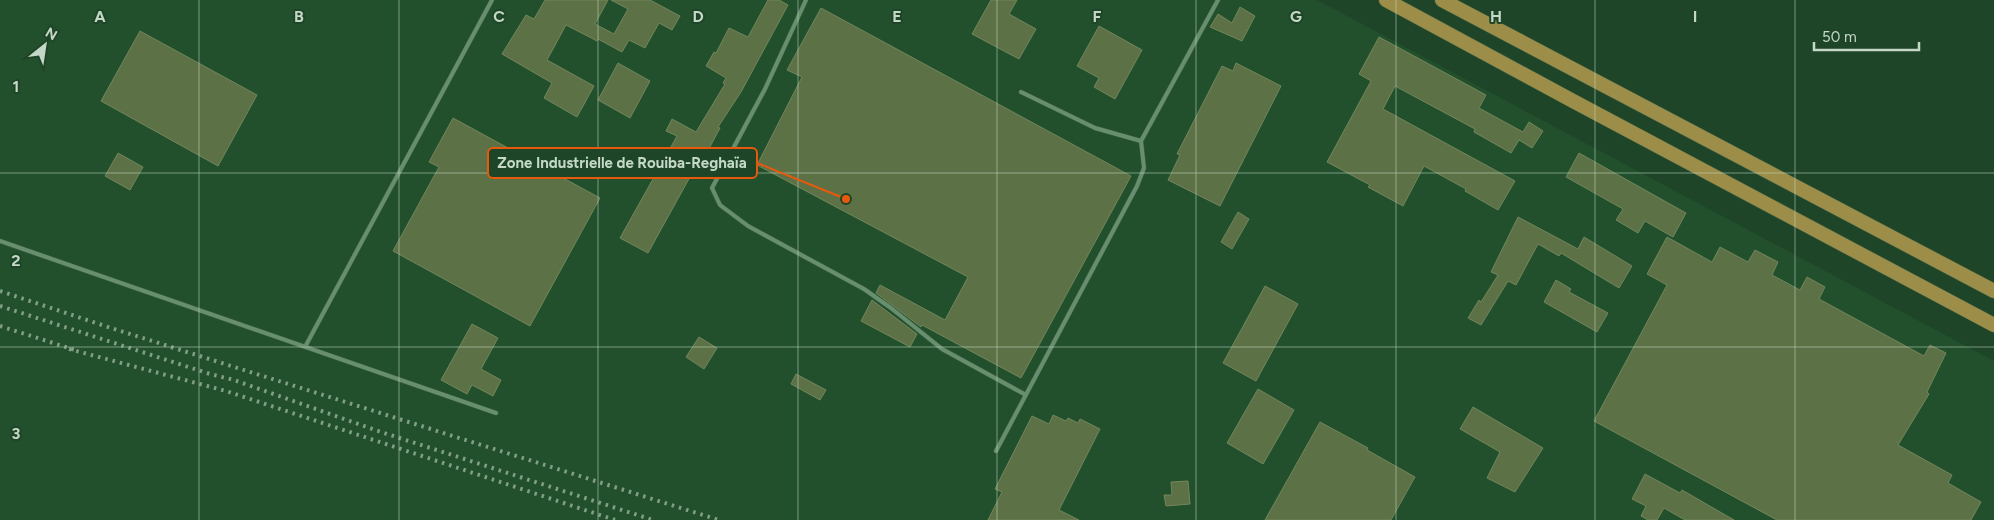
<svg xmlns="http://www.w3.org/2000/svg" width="1994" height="520" viewBox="0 0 1994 520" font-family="Figtree,sans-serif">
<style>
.built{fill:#22502d}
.building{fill:#5d7146;stroke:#72865b}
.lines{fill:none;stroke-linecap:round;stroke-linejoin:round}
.service-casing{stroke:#3d5f46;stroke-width:5}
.trunk-casing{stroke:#3d5f46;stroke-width:15}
.service{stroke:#678f6e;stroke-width:4}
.trunk{stroke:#9c8e48;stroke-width:14}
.rail{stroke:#829e87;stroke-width:4;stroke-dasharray:2.5 5;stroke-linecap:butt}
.grid{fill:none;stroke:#c3d8c6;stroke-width:1;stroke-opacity:0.55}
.grid-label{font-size:16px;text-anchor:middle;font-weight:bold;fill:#c3d8c6;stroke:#1f4528;stroke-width:4;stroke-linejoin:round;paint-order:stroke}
.leader{fill:none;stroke:#e8590c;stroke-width:2}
.callout-dot{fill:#e8590c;stroke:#1f4528;stroke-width:2}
.callout{fill:#1f4528;stroke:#e8590c;stroke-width:2}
.callout-label{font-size:15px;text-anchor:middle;font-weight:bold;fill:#c3d8c6}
</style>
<rect width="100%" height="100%" fill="#1f4528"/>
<path class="built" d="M0 0H1317L1994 361V520H0Z"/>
<path class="building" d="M545 0H608L595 24 614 34 628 9 611 0H650L680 16 672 30 659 23 645 48 629 40 622 52 598 39 597 41 566 25 547 60 594 86 577 117 544 98 552 83 502 54 526 15 534 19Z
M768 0H779L788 5 741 92 718 127 720 128 704 158 701 157 648 253 620 238 677 136 666 131 672 119 696 132 725 84 723 83 726 78 706 66 714 52 716 53 729 28 748 37Z
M991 0H1017L1009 14 1036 29 1019 59 972 34Z
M1240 7 1255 16 1242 41 1210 27 1218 14 1232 23Z
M821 8 1131 176 1021 378 922 325 921 327 876 293 880 285 945 320 968 277 757 165 802 77 787 70Z
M1099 26 1142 50 1115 99 1094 87 1099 78 1077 66Z
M140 31 257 95 218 166 101 101Z
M1379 37 1486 95 1479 108 1523 132 1529 122 1543 131 1532 148 1519 140 1511 153 1474 132 1475 129 1395 86 1383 109 1515 181 1498 210 1465 191 1466 189 1424 166 1403 206 1368 187 1370 185 1327 162 1371 81 1359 74Z
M618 63 650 81 630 118 598 100Z
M1236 63 1281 86 1220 206 1168 180 1180 155 1177 154 1222 66 1233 71Z
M453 118 600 198 530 326 393 251 439 167 429 162Z
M118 153 143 167 130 190 105 176Z
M1579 153 1686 213 1673 237 1645 221 1638 233 1616 220 1623 209 1566 177Z
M1238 212 1249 219 1232 249 1221 242Z
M1518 217 1578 249 1584 237 1632 266 1619 288 1561 253 1559 256 1538 244 1516 285 1508 281 1481 325 1468 318 1479 300 1481 302 1498 275 1491 272Z
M1667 237 1712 262 1720 247 1748 262 1755 250 1778 262 1772 275 1800 290 1807 277 1825 287 1819 299 1924 356 1930 345 1946 353 1927 392 1929 394 1898 445 1952 475 1948 483 1981 502 1971 520H1777L1594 421 1667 285 1647 274Z
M1556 280 1571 289 1569 292 1608 313 1597 332 1544 302Z
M1265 286 1298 304 1256 381 1223 363Z
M872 300 917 334 910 347 861 321Z
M472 324 498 338 481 369 501 380 493 396 472 385 467 394 441 380Z
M699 337 717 348 704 369 686 357Z
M796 374 826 390 820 400 791 384Z
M1258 389 1294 410 1263 464 1227 443Z
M1473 407 1543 448 1515 492 1487 478 1500 452 1460 429Z
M1053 415 1066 421 1068 418 1078 423 1080 419 1100 429 1059 510 1079 520H988L1002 492 995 489 1032 416 1049 424Z
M1320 422 1368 448 1367 450 1415 477 1391 520H1265Z
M1645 474 1680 493 1682 490 1734 520H1685L1664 508 1657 520H1648L1641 516 1646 506 1632 499Z
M1188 481 1190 504 1166 506 1164 495H1172L1171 482Z"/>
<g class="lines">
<g class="service-casing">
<path id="service" d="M806 0 765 89 712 188 720 205 748 226 864 289 891 308 942 349 1026 395
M1021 92 1095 128 1141 141
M0 241 496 413
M305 347 492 0
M996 451 1137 186 1144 168 1141 141 1218 0"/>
</g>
<g class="trunk-casing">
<path id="trunk" d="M1386 0 1573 101 1994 325
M1442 0 1994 291"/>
</g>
<use href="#service" class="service"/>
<use href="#trunk" class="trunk"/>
<path class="rail" d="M0 291 111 328 719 520
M0 306 210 374 234 380 381 432 653 520
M0 326 75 350
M69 349 226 391 615 520"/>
</g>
<path class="grid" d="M199 0V520M399 0V520M598 0V520M798 0V520M997 0V520M1196 0V520M1396 0V520M1595 0V520M1795 0V520M0 173H1994M0 347H1994"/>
<g class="grid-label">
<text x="100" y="22">A</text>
<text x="299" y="22">B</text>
<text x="499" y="22">C</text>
<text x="698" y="22">D</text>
<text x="897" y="22">E</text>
<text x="1097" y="22">F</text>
<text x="1296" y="22">G</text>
<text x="1496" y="22">H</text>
<text x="1695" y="22">I</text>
<text x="16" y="92">1</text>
<text x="16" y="266">2</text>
<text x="16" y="439">3</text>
</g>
<path class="leader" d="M846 199L757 163"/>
<circle class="callout-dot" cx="846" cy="199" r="5"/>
<rect class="callout" x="488" y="148" width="269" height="30" rx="5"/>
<g class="callout-label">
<text x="622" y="168">Zone Industrielle de Rouiba-Reghaïa</text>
</g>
<g transform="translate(45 45) rotate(30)" stroke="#1f4528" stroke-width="4" paint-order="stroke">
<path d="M0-4L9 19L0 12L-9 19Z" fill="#c3d8c6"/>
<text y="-8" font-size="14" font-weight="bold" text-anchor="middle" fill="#c3d8c6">N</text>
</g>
<path d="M1814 42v8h105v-8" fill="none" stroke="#c3d8c6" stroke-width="2.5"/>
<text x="1822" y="42" font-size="15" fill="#c3d8c6" stroke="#1f4528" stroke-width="4" paint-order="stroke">50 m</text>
</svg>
